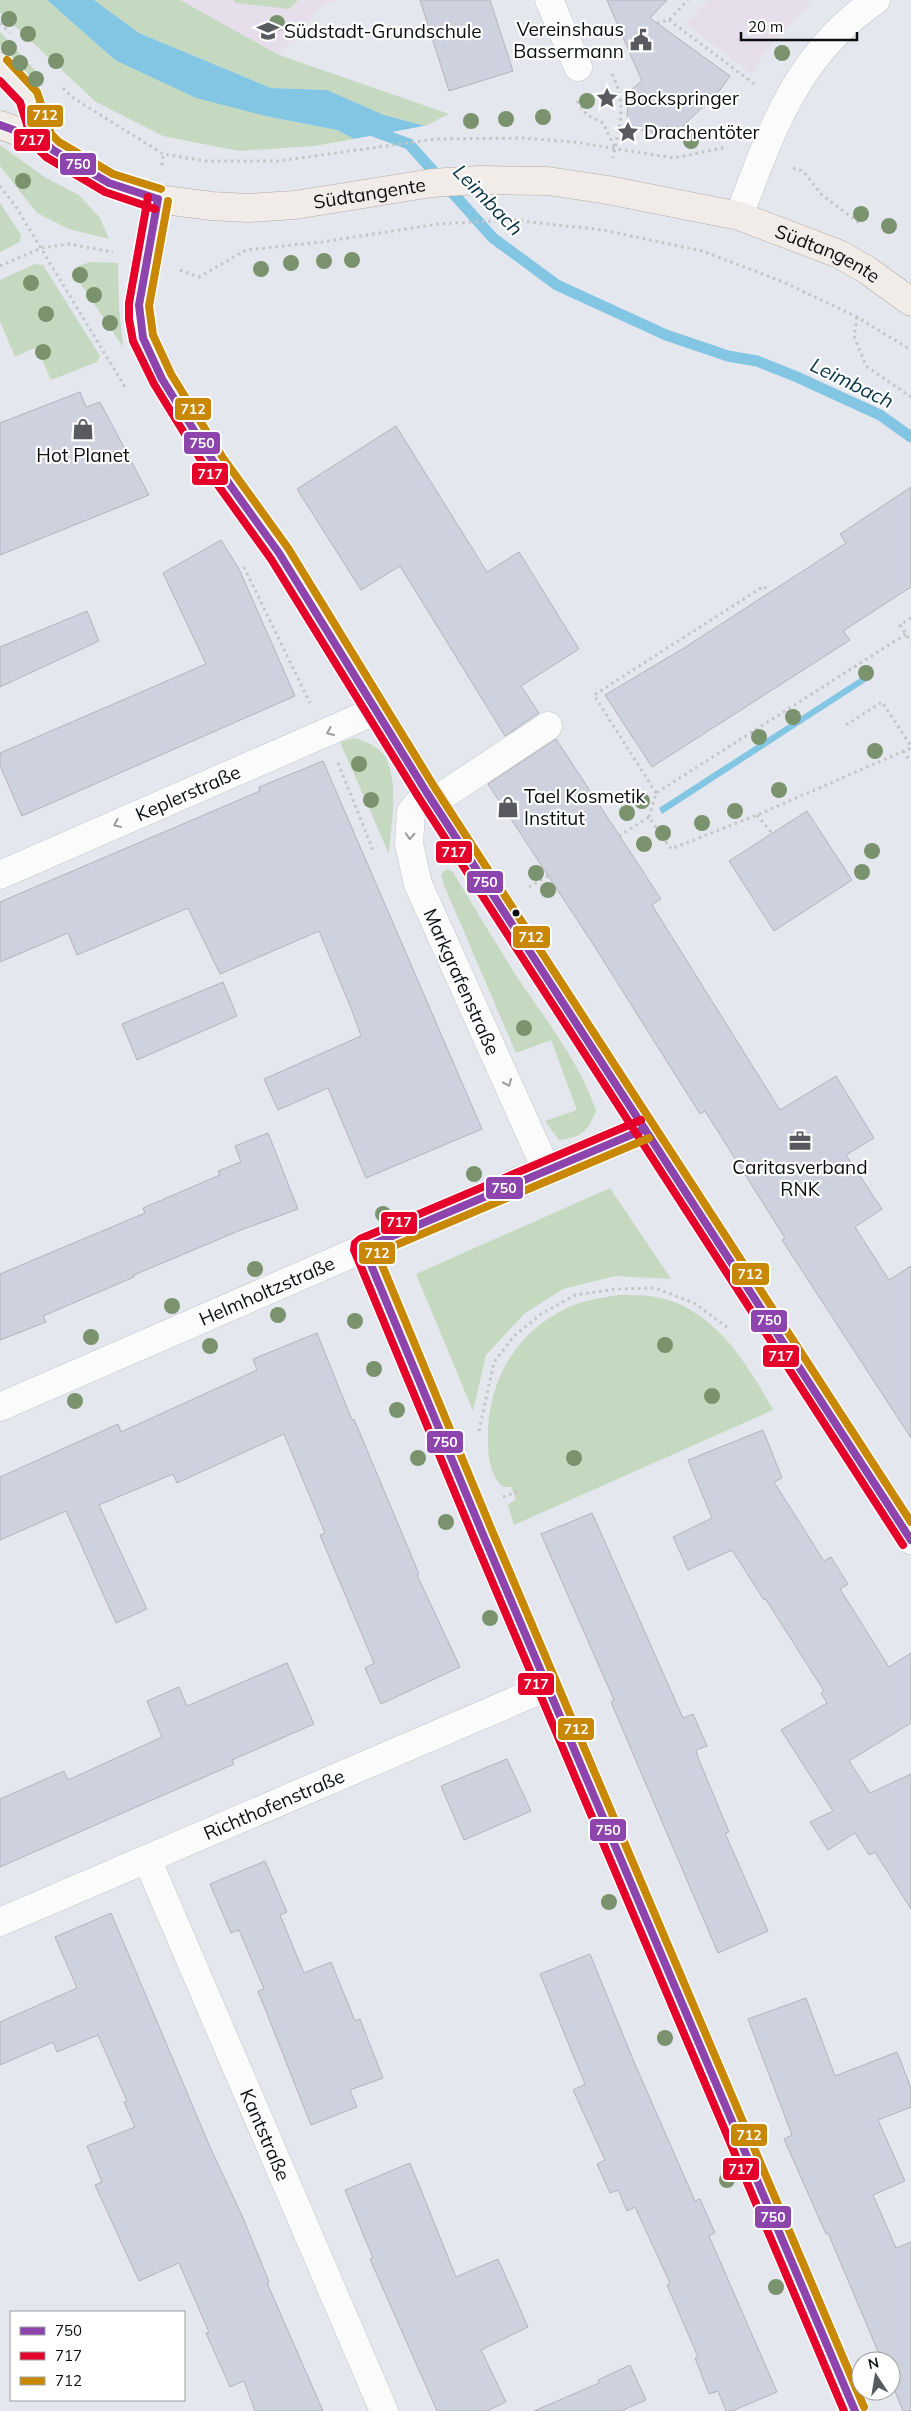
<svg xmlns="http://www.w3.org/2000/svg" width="911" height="2411" viewBox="0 0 911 2411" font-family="Mulish,sans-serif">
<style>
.education{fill:#e6deeb}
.green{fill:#c4d9bf}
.water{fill:#83c6e4}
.pier{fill:#e4e7ee}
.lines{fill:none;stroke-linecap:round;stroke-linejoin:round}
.stream{stroke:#83c6e4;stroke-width:11}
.building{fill:#ced1de;stroke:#b3b4ba}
.minor-casing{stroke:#c4c5cb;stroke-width:29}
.major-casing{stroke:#b3aaa6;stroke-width:29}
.path{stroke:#c5c5c7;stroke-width:3;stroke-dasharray:2.5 4;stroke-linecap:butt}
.minor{stroke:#fbfbfc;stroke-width:28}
.major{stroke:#f2ece8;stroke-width:28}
.bus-1-casing{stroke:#fff;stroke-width:11}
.bus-2-casing{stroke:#fff;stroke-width:11}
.bus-3-casing{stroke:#fff;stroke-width:11}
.bus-1{stroke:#8e44ad;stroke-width:8}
.bus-2{stroke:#e4002b;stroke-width:8}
.bus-3{stroke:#c88804;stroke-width:8}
.tree{fill:#7a936e}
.oneway{stroke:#9b9c9e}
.bus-dot{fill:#0c0e12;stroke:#fff;stroke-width:2}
.labels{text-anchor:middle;stroke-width:4.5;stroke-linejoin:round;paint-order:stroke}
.poi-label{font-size:19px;fill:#0c0e12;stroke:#fff;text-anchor:start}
.street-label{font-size:19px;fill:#0c0e12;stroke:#fff}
.water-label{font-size:20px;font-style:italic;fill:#073444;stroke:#fff}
.line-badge{stroke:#fff;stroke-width:2}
.badge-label{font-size:14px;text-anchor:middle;font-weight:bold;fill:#fff}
</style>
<rect width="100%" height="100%" fill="#e4e7ee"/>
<path class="education" d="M180 0H336L322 6 279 55Z
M708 0H812L764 53 752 74 686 24Z"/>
<path class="green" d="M0 0H47L115 60 270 117 337 130 354 139 314 146 239 151 163 136 96 102 0 12Z
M94 0H180L279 55 449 114 425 126 384 115 327 90 271 88 139 33Z
M234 0H298L289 9 235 3Z
M0 32 43 79 37 85 0 45Z
M0 145 46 178 79 195 100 218 109 239 69 229 37 213 0 166Z
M0 203 21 235 20 242 0 252Z
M91 262 118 263 119 307 123 347 76 277 78 266Z
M35 264 43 265 100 356 97 362 51 380 37 347 15 357 0 321V280Z
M354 738C365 741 380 747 386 758 399 786 391 824 389 854L340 742Z
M447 869 453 872C474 907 495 942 517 977 545 1019 580 1062 596 1111 587 1132 582 1137 559 1140L545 1121 577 1110 551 1040 516 1053 444 885 441 874Z
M610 1188 671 1279 615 1276 563 1289 524 1314 486 1355 473 1411 416 1274Z
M619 1295C629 1295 640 1295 650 1296 711 1304 746 1361 773 1410L514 1525 508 1505 516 1499 511 1487H503C487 1471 488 1451 488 1430 490 1377 518 1331 567 1308 583 1300 601 1298 619 1295Z"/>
<path class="water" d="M47 0H94L139 33 271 88 327 90 384 115 425 126 354 139 337 130 270 117 196 98 115 60Z
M865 675 870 679 662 814 659 808Z"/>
<path class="pier" d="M425 126 426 128 356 141 354 139Z"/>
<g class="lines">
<path class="stream" d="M368 129 409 144 493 238 557 285 666 335 728 356 757 361 797 377 880 415 911 437"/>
</g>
<path class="building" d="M420 0H490L513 71 449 91Z
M607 0H667L650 18 730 76 720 90 675 134 667 126 657 136 647 129 627 132 628 92 642 81Z
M80 392 86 407 100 402 149 495 0 555V423Z
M396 426 487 572 519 552 579 649 521 686 539 713 505 736 400 566 361 590 297 489Z
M911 487V587L843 631 850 640 652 767 605 695 684 648 846 543 840 534Z
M221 540 239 569 295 696 22 816 0 766V753L206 664 163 573Z
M87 611 99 641 0 687V647Z
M556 739 661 899 652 905 780 1110 836 1076 874 1138 846 1155 882 1209 855 1227 889 1280 911 1266V1438L782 1240 785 1238 705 1111 700 1114 593 944 488 784Z
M323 761 482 1129 366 1178 328 1088 278 1110 264 1079 361 1036 351 1008 319 931 220 974 188 908 77 955 68 933 0 962V902L260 791 259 787Z
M807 811 852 880 774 931 729 861Z
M223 982 237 1016 137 1060 122 1024Z
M268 1133 298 1209 241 1230 134 1275V1277L43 1316 46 1322 0 1340V1274L145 1213 143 1208 220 1175 218 1171 241 1162 235 1146Z
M317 1333 352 1420 354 1419 419 1574 417 1575 460 1667 381 1704 365 1668 374 1663 320 1535 325 1533 284 1434 177 1483 173 1474 99 1505 147 1609 116 1623 66 1511 0 1540V1477L118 1424 121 1432 257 1370 253 1359Z
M763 1430 782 1478 774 1482 824 1561 831 1557 848 1584 840 1589 889 1667 911 1653V1723L849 1761 870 1793 911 1774V1909L875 1852 869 1855 855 1833 828 1850 810 1822 833 1811 781 1730 827 1703 821 1693 824 1691 765 1598 764 1600 732 1550 688 1570 673 1537 712 1518 688 1460Z
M592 1513 683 1718 693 1714 707 1746 696 1750 699 1760 729 1832 725 1833 768 1931 718 1953 611 1702 614 1700 541 1534Z
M287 1663 314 1724 232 1760 234 1764 0 1867V1799L64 1771 68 1780 162 1737 147 1701 179 1687 187 1706Z
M507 1759 531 1811 464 1840 441 1786Z
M265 1861 287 1912 280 1915 304 1973 331 1962 355 2021 360 2019 383 2078 350 2090 357 2107 311 2125 258 1991 264 1989 239 1930 231 1933 210 1884Z
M111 1913 210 2147 243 2218 269 2282 267 2283 323 2411H255L244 2381 230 2387 206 2333 209 2332 179 2263 139 2281 95 2185 102 2182 87 2146 135 2127 124 2102 127 2101 98 2035 57 2052 53 2042 0 2065V2022L77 1988 55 1937Z
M590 1954 634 2062 695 2201 700 2199 715 2233 709 2236 777 2392 732 2411H726L718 2391 709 2394 695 2358 698 2357 667 2285 670 2283 635 2207 627 2211 618 2190 610 2193 597 2164 605 2160 573 2090 585 2084 540 1974Z
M806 1998 835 2076 897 2052 911 2088V2107L878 2120 905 2181 873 2195 896 2248 911 2242V2411H903L891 2381V2361H882L828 2233 826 2234 784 2139 792 2135 748 2019Z
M410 2163 456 2277 498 2259 528 2327 481 2350 506 2402 487 2411H437L370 2259 373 2258 345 2190Z
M630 2365 646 2400 621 2411H534L599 2383 598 2380Z"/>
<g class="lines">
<g class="minor-casing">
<g id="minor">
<path d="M549 0 578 67"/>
<path d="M158 199 139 305V318L143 338 162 379 215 464 279 553 427 793 911 1540"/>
<path d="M739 216C771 131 797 54 876 0"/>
<path id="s1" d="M427 793 411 812 409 844 418 884 546 1169"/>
<path d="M433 802 548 726"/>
<path id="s2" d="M0 875 375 711"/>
<path d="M364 1248 484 1537 855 2411"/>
<path id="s3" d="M0 1407 546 1169 645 1129"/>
<path id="s4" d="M147 1859 384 2411"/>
<path id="s5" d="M0 1922 547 1687"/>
</g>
</g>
<g class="major-casing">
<g id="major">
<path d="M0 67 29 97 42 140"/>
<path id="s6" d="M0 125 42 140 53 150 109 183 158 199 211 206 248 208 295 205 432 183 479 180 548 181 608 190 739 216 839 254 867 270 911 302"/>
</g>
</g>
<path class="path" d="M669 20 757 86
M0 23 10 33
M657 23 669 20 688 0
M612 59 628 49
M612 74C628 108 619 123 613 158
M63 88 72 97 163 154 205 161H278L436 139 523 138 574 142 674 158 722 148 727 149
M577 101 587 115 603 123 615 148
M162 165 163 154
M793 168 803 171 822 195 862 225
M0 186 16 207 125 387
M0 266 41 248 69 244 113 252
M180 270 199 277 246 250 322 242 438 224 511 220 603 230 702 251 781 281 857 317 911 350
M857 317 854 336 866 366 911 397
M244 567 310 703
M911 618 900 625 911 642
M846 725 882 702 911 746
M903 751 911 762
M338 763 373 850
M656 793 594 695 764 586 768 592
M757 815 771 832
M649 817 656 793 906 634
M619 836 649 817 671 849 757 815 911 748
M529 887 548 876
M479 1431 494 1362 514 1336 541 1314 575 1295 616 1289 655 1288 694 1303 728 1328
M503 1497 522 1490"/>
<use href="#minor" class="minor"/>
<use href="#major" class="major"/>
<g class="bus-1-casing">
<path id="bus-1" d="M0 125 42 140 53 150 109 183 158 199
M158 199 139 305 143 338 162 379 215 464 279 553 427 793 911 1540
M364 1248 484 1537 855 2411
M364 1248 645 1129"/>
</g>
<g class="bus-2-casing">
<path id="bus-2" d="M0 81 20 102 33 144 46 157 105 192 155 209
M148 197 129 303V319L133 341 154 384 207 470 271 559 419 798 903 1545
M641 1120 360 1239 355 1243 354 1250 475 1541 844 2411"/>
</g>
<g class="bus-3-casing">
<path id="bus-3" d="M7 60 37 92 51 134 59 142 113 174 161 189
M168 201 149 306 153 335 171 374 223 458 288 548 435 788 911 1522
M649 1138 377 1253 493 1533 864 2407"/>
</g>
<use href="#bus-1" class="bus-1"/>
<use href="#bus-2" class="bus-2"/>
<use href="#bus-3" class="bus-3"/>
</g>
<g class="tree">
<circle cx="9" cy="19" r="8"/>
<circle cx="277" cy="23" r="8"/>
<circle cx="28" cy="34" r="8"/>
<circle cx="9" cy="48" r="8"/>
<circle cx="782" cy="53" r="8"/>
<circle cx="56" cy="61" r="8"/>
<circle cx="20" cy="63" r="8"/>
<circle cx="36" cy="79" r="8"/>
<circle cx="587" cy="101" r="8"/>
<circle cx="543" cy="117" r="8"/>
<circle cx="506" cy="119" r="8"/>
<circle cx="471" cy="121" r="8"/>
<circle cx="691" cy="141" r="8"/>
<circle cx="23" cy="181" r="8"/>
<circle cx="861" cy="214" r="8"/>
<circle cx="889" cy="226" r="8"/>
<circle cx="352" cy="260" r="8"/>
<circle cx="324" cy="261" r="8"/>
<circle cx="291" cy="263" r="8"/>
<circle cx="261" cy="269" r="8"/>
<circle cx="80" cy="275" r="8"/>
<circle cx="31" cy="283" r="8"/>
<circle cx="94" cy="295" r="8"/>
<circle cx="46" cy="314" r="8"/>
<circle cx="110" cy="323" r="8"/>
<circle cx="43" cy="352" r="8"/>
<circle cx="866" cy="673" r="8"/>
<circle cx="793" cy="717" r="8"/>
<circle cx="759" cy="737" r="8"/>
<circle cx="875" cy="751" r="8"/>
<circle cx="359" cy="764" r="8"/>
<circle cx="779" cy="790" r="8"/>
<circle cx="371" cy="800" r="8"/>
<circle cx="642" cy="801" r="8"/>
<circle cx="735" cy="811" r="8"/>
<circle cx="627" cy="813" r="8"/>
<circle cx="702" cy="823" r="8"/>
<circle cx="663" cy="833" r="8"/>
<circle cx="644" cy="844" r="8"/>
<circle cx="872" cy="851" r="8"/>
<circle cx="862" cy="872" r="8"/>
<circle cx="536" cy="873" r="8"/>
<circle cx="548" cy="890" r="8"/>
<circle cx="524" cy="1028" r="8"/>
<circle cx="474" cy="1174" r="8"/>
<circle cx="383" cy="1214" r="8"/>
<circle cx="255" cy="1269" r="8"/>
<circle cx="172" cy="1306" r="8"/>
<circle cx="278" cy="1315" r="8"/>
<circle cx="355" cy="1321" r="8"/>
<circle cx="91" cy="1337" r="8"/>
<circle cx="665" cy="1345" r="8"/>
<circle cx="210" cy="1346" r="8"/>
<circle cx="374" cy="1369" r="8"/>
<circle cx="712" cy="1396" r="8"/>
<circle cx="75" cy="1401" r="8"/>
<circle cx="397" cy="1410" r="8"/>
<circle cx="418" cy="1458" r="8"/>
<circle cx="574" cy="1458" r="8"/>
<circle cx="446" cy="1522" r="8"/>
<circle cx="490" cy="1618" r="8"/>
<circle cx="609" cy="1902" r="8"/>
<circle cx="665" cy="2038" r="8"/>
<circle cx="727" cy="2180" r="8"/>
<circle cx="776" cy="2287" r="8"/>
</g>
<defs><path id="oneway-chevron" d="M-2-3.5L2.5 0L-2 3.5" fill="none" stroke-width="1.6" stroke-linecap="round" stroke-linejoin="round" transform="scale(1.25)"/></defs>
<g class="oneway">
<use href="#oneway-chevron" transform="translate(330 732) rotate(156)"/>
<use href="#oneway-chevron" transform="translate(117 824) rotate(157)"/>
<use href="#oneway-chevron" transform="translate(410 836) rotate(93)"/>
<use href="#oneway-chevron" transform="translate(508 1083) rotate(66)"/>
</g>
<defs>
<g id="school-bare" transform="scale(1.725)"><path d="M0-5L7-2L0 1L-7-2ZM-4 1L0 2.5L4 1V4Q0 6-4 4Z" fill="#585a5f" stroke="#fff" stroke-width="2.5" paint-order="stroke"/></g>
<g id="civic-bare" transform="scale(1.725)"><path d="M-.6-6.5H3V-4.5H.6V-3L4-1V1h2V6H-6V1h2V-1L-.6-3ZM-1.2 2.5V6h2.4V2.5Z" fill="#585a5f" stroke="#fff" stroke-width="2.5" paint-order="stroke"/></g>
<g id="sight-bare" transform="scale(1.725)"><path d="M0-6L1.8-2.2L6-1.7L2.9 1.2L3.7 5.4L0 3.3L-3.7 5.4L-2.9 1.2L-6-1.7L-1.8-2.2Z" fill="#585a5f" stroke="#fff" stroke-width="2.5" paint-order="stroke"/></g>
<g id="shop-bare" transform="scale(1.725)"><path d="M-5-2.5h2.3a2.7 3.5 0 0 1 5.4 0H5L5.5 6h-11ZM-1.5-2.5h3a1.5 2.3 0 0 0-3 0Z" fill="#585a5f" stroke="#fff" stroke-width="2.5" paint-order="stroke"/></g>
<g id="office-bare" transform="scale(1.725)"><path d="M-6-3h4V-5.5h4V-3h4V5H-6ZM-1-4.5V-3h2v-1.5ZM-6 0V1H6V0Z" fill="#585a5f" stroke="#fff" stroke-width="2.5" paint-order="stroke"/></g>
</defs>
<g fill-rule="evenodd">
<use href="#school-bare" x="268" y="31"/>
<use href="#civic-bare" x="641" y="40"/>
<use href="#sight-bare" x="607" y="98"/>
<use href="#sight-bare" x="628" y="132"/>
<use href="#shop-bare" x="83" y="429"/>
<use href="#shop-bare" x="508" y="807"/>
<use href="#office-bare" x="800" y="1141"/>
</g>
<circle class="bus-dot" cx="516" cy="913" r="4.5"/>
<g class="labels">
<g class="poi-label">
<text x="624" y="36" text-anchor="end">Vereinshaus<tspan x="624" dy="22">Bassermann</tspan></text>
<text x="284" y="38">Südstadt-Grundschule</text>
<text x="624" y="105">Bockspringer</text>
<text x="644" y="139">Drachentöter</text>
<text x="83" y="462" text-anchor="middle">Hot Planet</text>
<text x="524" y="803">Tael Kosmetik<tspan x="524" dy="22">Institut</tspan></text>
<text x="800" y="1174" text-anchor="middle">Caritasverband<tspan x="800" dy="22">RNK</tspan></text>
</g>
<g class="street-label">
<text dy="7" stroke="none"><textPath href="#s6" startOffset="389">Südtangente</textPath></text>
<text dy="7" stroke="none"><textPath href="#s6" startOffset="859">Südtangente</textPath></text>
<text dy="7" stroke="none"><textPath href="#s2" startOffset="205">Keplerstraße</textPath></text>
<text dy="7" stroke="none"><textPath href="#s1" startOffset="205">Markgrafenstraße</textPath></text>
<text dy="7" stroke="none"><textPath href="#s3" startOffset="291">Helmholtzstraße</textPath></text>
<text dy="7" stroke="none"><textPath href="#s5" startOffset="298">Richthofenstraße</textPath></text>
<text dy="7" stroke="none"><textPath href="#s4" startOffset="300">Kantstraße</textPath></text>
</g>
<g class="water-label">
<text transform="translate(488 200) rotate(46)" y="7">Leimbach</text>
<text transform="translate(852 383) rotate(26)" y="7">Leimbach</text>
</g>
</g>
<g class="line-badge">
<rect x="26" y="104" width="38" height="24" rx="5" fill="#c88804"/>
<rect x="13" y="128" width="38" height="24" rx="5" fill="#e4002b"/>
<rect x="59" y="152" width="38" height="24" rx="5" fill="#8e44ad"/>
<rect x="174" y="397" width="38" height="24" rx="5" fill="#c88804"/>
<rect x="183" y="431" width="38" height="24" rx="5" fill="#8e44ad"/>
<rect x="191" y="462" width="38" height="24" rx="5" fill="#e4002b"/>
<rect x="435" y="840" width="38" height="24" rx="5" fill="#e4002b"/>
<rect x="466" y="870" width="38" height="24" rx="5" fill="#8e44ad"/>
<rect x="512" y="925" width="39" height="24" rx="5" fill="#c88804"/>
<rect x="485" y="1176" width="39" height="24" rx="5" fill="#8e44ad"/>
<rect x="380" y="1211" width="38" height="24" rx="5" fill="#e4002b"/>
<rect x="358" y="1241" width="38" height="24" rx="5" fill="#c88804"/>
<rect x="731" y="1262" width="39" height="24" rx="5" fill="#c88804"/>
<rect x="750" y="1309" width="38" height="24" rx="5" fill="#8e44ad"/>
<rect x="762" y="1344" width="38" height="24" rx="5" fill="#e4002b"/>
<rect x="426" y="1430" width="38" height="24" rx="5" fill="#8e44ad"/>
<rect x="517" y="1672" width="38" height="24" rx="5" fill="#e4002b"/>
<rect x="557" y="1717" width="38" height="24" rx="5" fill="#c88804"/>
<rect x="589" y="1818" width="38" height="24" rx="5" fill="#8e44ad"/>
<rect x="730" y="2123" width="38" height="24" rx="5" fill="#c88804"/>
<rect x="722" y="2157" width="38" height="24" rx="5" fill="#e4002b"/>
<rect x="754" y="2205" width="38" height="24" rx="5" fill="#8e44ad"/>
</g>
<g class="badge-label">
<text x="45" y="120">712</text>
<text x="32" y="145">717</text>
<text x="78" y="169">750</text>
<text x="193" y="414">712</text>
<text x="202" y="448">750</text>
<text x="210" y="479">717</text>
<text x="454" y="857">717</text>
<text x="485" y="887">750</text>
<text x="531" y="942">712</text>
<text x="504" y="1193">750</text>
<text x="399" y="1227">717</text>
<text x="377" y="1258">712</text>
<text x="750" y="1279">712</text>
<text x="769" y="1325">750</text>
<text x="781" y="1361">717</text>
<text x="445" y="1447">750</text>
<text x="536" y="1689">717</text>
<text x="576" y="1734">712</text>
<text x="608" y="1835">750</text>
<text x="749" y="2140">712</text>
<text x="741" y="2174">717</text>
<text x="773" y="2222">750</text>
</g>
<rect x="10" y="2311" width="175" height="90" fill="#ffffff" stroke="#9e9fa0"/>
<rect x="20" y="2327" width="25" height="8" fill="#8e44ad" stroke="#9e9fa0"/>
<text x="55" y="2336" font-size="15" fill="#0c0e12">750</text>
<rect x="20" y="2352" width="25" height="8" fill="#e4002b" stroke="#9e9fa0"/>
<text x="55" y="2361" font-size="15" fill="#0c0e12">717</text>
<rect x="20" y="2377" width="25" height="8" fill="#c88804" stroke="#9e9fa0"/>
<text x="55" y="2386" font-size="15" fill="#0c0e12">712</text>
<g transform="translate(876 2376) rotate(348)"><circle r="24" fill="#ffffff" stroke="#9e9fa0"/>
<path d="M0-4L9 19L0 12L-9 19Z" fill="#585a5f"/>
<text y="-8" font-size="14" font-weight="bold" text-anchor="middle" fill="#0c0e12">N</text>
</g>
<path d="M741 32v8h116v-8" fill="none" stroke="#0c0e12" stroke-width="2.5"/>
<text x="748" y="32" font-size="15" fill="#0c0e12" stroke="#ffffff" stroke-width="4" paint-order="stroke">20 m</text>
</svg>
